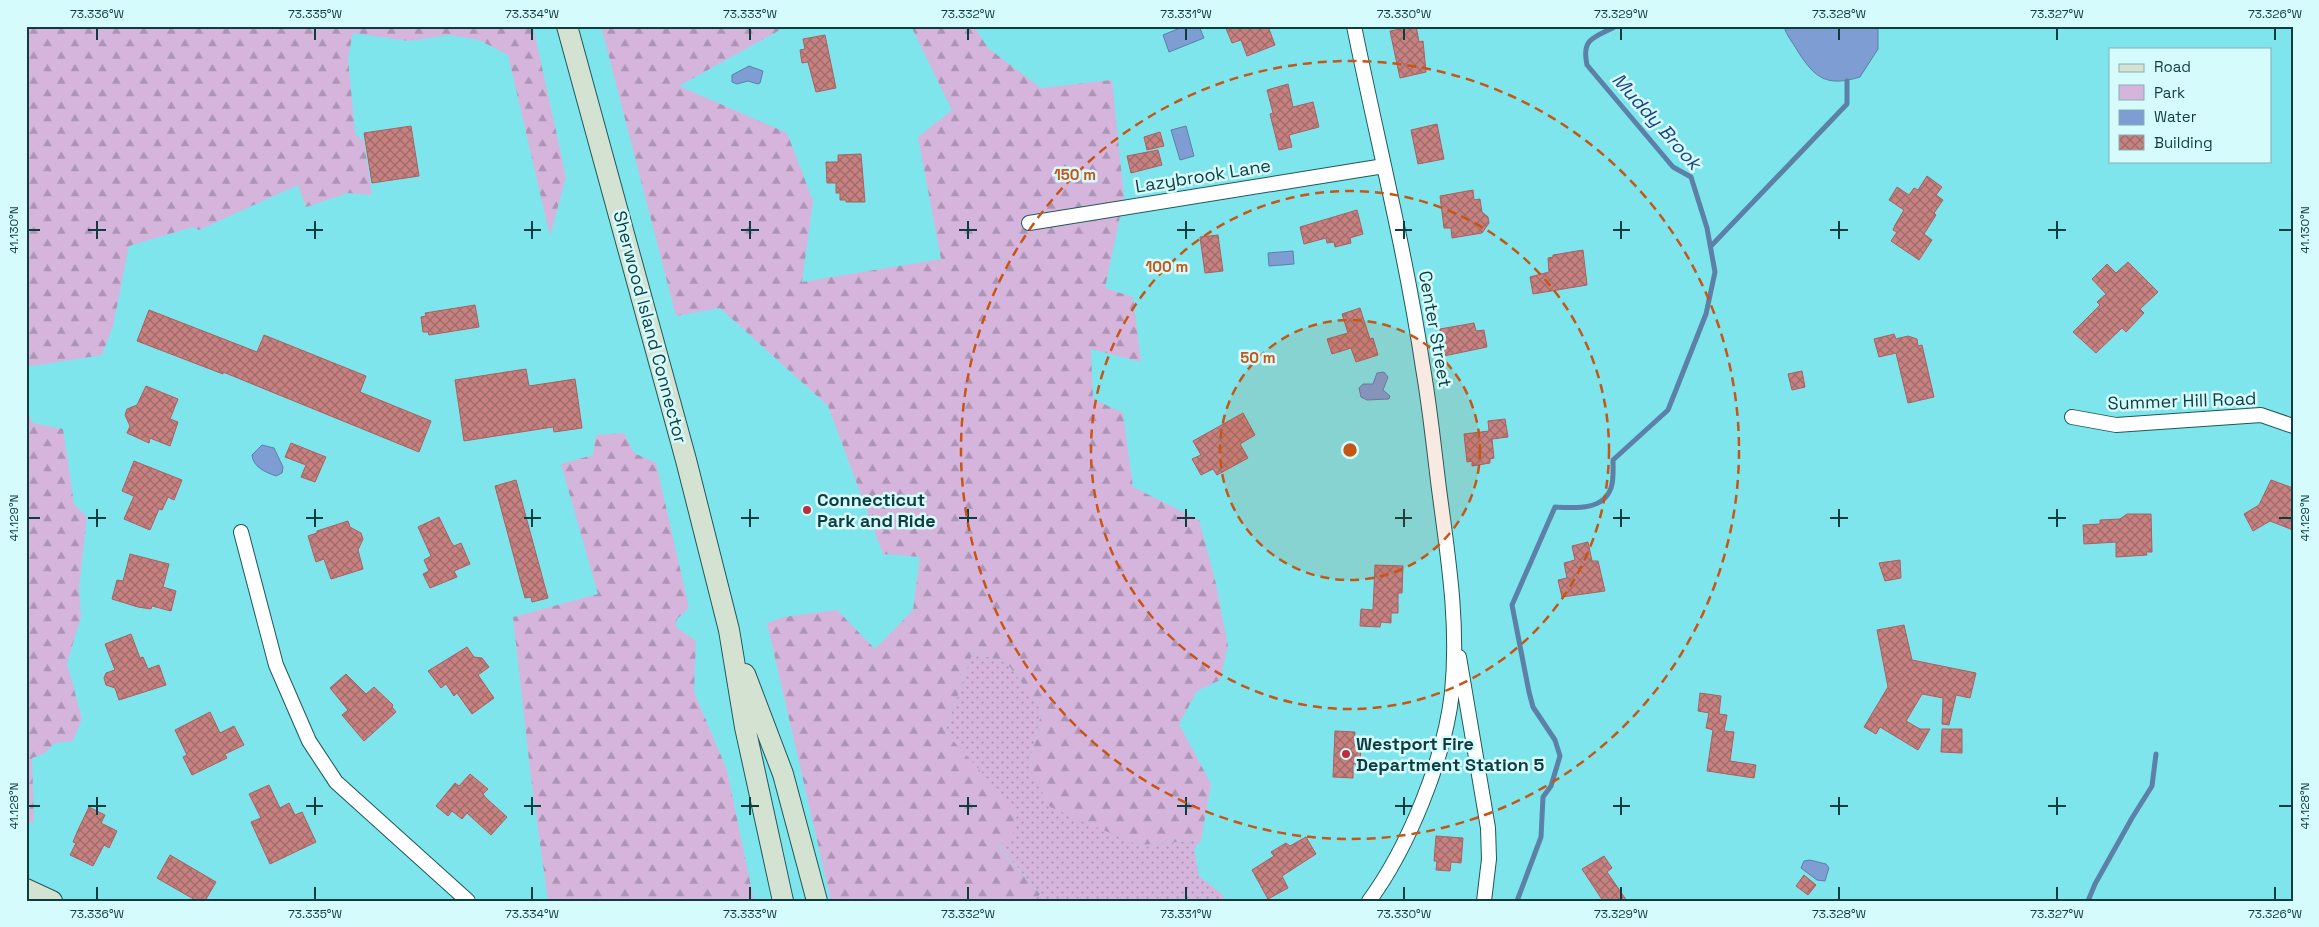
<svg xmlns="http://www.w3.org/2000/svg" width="2319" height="927" viewBox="0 0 2319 927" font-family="'Space Grotesk',sans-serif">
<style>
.green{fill:url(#green-dots)}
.forest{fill:url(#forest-firs)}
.water{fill:#7e9dd2;stroke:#5c80a6}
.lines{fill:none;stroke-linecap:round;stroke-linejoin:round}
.stream{stroke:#5c80a6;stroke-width:5}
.building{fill:url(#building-cross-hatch);stroke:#aa605f}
.minor-casing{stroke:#1f585b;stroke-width:16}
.secondary-casing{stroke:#1f585b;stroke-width:22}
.minor{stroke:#fff;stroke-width:14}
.secondary{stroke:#d4e3d1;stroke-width:20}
.ticks{fill:none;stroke:#0e3c3f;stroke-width:2}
.ring{fill:none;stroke:#c75514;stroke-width:2.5;stroke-dasharray:9 6}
.poi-dot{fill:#bd2c3b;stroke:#d5fbfd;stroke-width:2}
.labels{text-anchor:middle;stroke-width:5;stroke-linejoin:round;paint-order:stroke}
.street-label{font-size:18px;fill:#0e3c3f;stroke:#d5fbfd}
.poi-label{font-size:18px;font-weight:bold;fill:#0e3c3f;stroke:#d5fbfd;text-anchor:start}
.water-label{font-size:19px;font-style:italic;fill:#1f4283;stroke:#d5fbfd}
.centre{fill:#c75514;stroke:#d5fbfd;stroke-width:2.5}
.ring-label{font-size:15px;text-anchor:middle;font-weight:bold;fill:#c75514;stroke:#d5fbfd;stroke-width:5;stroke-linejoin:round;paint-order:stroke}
.neatline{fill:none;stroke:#0e3c3f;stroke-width:2}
.ticks-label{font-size:12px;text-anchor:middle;fill:#0e3c3f}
</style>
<defs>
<pattern id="green-dots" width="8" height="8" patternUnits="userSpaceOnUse" patternTransform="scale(1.25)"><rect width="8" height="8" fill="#d6b5dd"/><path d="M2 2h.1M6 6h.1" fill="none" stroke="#ac94b5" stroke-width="1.8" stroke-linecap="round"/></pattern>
<pattern id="forest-firs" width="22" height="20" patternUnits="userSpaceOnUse" patternTransform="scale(1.25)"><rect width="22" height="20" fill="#d6b5dd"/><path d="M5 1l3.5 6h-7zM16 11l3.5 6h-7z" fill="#ac94b5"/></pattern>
<pattern id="building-cross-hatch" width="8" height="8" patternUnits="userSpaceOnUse" patternTransform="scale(1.25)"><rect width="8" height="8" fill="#c68180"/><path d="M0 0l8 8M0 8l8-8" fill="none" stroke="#9f6b6a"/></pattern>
</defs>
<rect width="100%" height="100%" fill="#7ee5ec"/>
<path class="green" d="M973 652 1007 663 1042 710 1029 767 1138 845 1201 840 1194 849 1199 876 1223 895 1226 901H1034L1040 894 998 845 945 732Z"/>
<path class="forest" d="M26 26H533L566 177 550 236 508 55 479 40 450 35 409 41 353 33 348 58 355 133 364 142 372 195 348 193 306 207 298 185 199 230 193 227 129 246 113 326 102 355 26 367Z
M601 26H787L679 86 787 133 813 201 802 282 941 259 918 137 952 110 911 26H974L988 48 1041 88 1112 80 1124 197 1105 288 1133 297 1141 362 1091 349 1093 399 1123 413 1133 487 1199 520 1216 584 1228 646 1220 680 1197 691 1179 724 1211 784 1201 840 1138 845 1050 807 1029 767 1042 710 1007 663 973 652 945 732 1015 809 1013 837 998 846 1040 894 1034 901H831L767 623 784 617 837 610 875 649 913 610 920 557 883 554 828 406 720 308 676 316Z
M26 408 33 423 63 429 74 504 87 517 79 587 81 617 67 663 82 719 73 741 55 743 45 753 32 758 34 823 26 822Z
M624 433 634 453 656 463 689 608 677 619 676 627 696 641 694 692 727 770 754 901H548L531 778 513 617 598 594 561 464 593 455 596 435Z"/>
<path class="water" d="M1185 26H1199L1204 38 1169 52 1163 35Z
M1784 26H1878V49L1860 77C1827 87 1815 79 1797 50 1793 43 1786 35 1784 26Z
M749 66 763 71 760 83 758 84 748 81 737 84 732 82V75Z
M1186 126 1194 156 1180 160 1171 130Z
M1293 251 1294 264 1269 266 1268 253Z
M1384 372 1388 377 1383 390 1390 396 1389 399 1367 400 1361 397 1359 388 1363 384H1373L1377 373Z
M262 445 274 448 283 467 282 473 276 476C265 472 253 467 252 455Z
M1810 860 1826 864 1829 868 1825 881 1817 880 1801 868 1804 861Z"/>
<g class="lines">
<path class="stream" d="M1711 246 1847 104V81
M1517 901 1541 837 1543 797 1551 786 1560 756 1555 740 1533 707 1529 692 1512 605 1555 507C1574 508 1603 511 1611 488 1614 480 1613 468 1613 460L1668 410 1706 314 1715 272 1707 228 1691 177 1673 167 1587 65C1581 37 1595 38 1616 26
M2088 901 2095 884 2132 818 2152 786 2156 754"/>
</g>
<path class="building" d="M1225 26H1273L1269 29 1275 45 1247 56 1241 40 1232 43Z
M1416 26 1419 42 1423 41 1426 72 1400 78 1390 31Z
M825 35 836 88 816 92 808 62 802 63 800 50 805 49 803 39Z
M1288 84 1293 107 1313 102 1319 127 1289 135 1292 147 1279 150 1270 114 1273 113 1267 90Z
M1437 124 1444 159 1418 164 1411 130Z
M411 126 419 176 372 183 364 133Z
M1160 132 1164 146 1147 150 1144 137Z
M1158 150 1162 165 1131 173 1127 156Z
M861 154 865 202H846V200H840V193H836V183H827L826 162H838V155Z
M1927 176 1942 187 1936 195 1943 200 1934 213 1936 215 1924 234 1932 240 1919 260 1891 241 1897 232 1893 230 1895 225 1904 210 1889 200 1897 187 1909 195 1914 188 1918 190Z
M1473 190 1474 200 1480 199 1482 212 1488 217 1489 223 1482 233 1452 238 1451 228H1444L1440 196Z
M1357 210 1363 234 1350 238 1351 243 1335 247 1334 242 1327 243 1326 238 1304 244 1300 227Z
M1218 235 1223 271 1205 273 1200 237Z
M1583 250 1587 285 1533 294 1530 277 1549 272 1548 258 1553 257V255Z
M2128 262 2158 292 2140 309 2144 313 2126 332 2122 328 2096 353 2073 332 2100 305 2097 302 2106 294 2092 279 2107 264 2116 273Z
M475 305 479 327 429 335 428 332H423L421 317 426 316 425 313Z
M1360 308 1370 339 1373 338 1378 355 1356 362 1351 348 1332 354 1327 339 1348 333 1342 314Z
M149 310 257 352 264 335 366 376 360 392 431 421 419 452 223 372V374L137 341Z
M1474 323 1476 331 1484 330 1487 347 1444 356 1440 329Z
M1894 334 1896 339 1908 336 1917 339 1918 346 1922 345 1934 397 1908 403 1896 353 1879 357 1874 339Z
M526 369 529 386 575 379 582 428 554 432 553 427 464 441 455 380Z
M1802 371 1805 387 1792 390 1788 374Z
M146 386 178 399 170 419 178 422 170 446 150 438 149 443 127 433 130 426 125 415 127 409 137 405Z
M1243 413 1255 435 1240 444 1248 458 1217 475 1213 469 1201 475 1192 459 1201 455 1193 441Z
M1505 419 1508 437 1492 439 1494 458 1490 459V463L1472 466V461L1467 462 1464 434 1489 431 1488 421Z
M291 443 326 457 315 482 301 477 306 465 285 457Z
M134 461 182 480 174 500 168 497 162 510 159 509 150 530 124 519 134 496 122 491Z
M516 480 548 598 532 602 531 597 525 598 495 486Z
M2271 480 2293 488V530L2270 521 2253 531 2244 514 2259 505Z
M2127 514H2151L2152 552H2146L2147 555 2116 557V542L2084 544 2083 525 2100 524V520L2120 519Z
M439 517 451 542 454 546 461 543 470 564 454 571 457 577 430 588 423 574 429 571 424 560 431 556 418 527Z
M348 521 350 527 361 533 363 539 358 550 363 569 331 579 324 559 316 562 308 536 317 533V531Z
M1588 542 1592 561H1598L1605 591 1562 597 1558 580 1567 578 1564 563 1575 560 1572 546Z
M130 554 169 564 163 587 176 591 171 611 152 606 151 609 138 607 112 599 117 580 123 581Z
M1900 560 1901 578 1885 581 1879 563Z
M1375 565 1403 566 1402 593H1398V613H1391V623L1381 622 1380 627 1360 626 1361 609 1373 610Z
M1904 625 1912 660 1976 673 1970 698 1956 695 1949 725 1942 724 1943 698 1922 694 1906 721 1920 729H1930L1918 750 1880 727 1876 734 1864 727 1888 687 1877 630Z
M131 634 140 658 143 657 148 669 159 665 166 685 119 700 115 688 106 685 104 678 106 673 115 670 105 644Z
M467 647 474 657 482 658 489 667 478 675 494 698 472 714 457 693 454 696 446 684 441 688 428 671Z
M346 674 366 694 374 687 393 705 392 707 396 712 364 741 342 715 348 710 330 688Z
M1700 693 1721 696 1719 714 1727 715 1724 731 1734 732 1730 761 1756 765 1754 778 1707 771 1713 730 1706 728 1709 713 1698 711Z
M210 712 220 733 234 726 244 745 225 754 227 758 192 775 183 757 187 755 175 730Z
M1942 729H1962V753L1941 752Z
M1335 731 1355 732 1354 744H1361L1360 764H1353V778L1333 777Z
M470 774 488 789 483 794 486 798 507 817 491 835 467 813 462 819 452 811 448 816 436 806 455 783 459 786Z
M269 785 280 808 289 803 295 815 302 812 316 842 270 864 251 822 261 818 249 794Z
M89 807 105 815 101 823 117 831 109 848 104 845 93 866 70 855 76 843 73 842 78 830Z
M1436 836 1463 838 1461 863 1451 862 1450 871 1436 870 1437 861H1434Z
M1306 837 1316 854 1282 876 1288 888 1268 899 1252 870 1274 856 1271 852 1286 843 1290 846Z
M170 855 216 882 205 901H197L157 878Z
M1604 856 1612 868 1607 872 1627 901H1603L1582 869Z
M1804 875 1816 885 1808 895 1796 886Z"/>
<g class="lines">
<g class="minor-casing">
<path id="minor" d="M1354 26C1377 140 1406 253 1423 368 1430 408 1434 449 1439 489 1448 557 1459 624 1452 692 1445 758 1408 848 1369 901
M1029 223 1384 166
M2072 417 2116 425 2261 415 2293 426
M241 532 276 665 309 741 336 782 468 901
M1459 657 1488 828 1489 859 1484 901"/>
</g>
<g class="secondary-casing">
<path id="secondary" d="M567 26 686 460 729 630 745 727 783 901
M745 674 783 774 817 901
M26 889 52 901"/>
</g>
<use href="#minor" class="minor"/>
<use href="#secondary" class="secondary"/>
</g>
<path class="ticks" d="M97 28V40M315 28V40M532 28V40M750 28V40M968 28V40M1186 28V40M1404 28V40M1621 28V40M1839 28V40M2057 28V40M2275 28V40M97 221V239M315 221V239M532 221V239M750 221V239M968 221V239M1186 221V239M1404 221V239M1621 221V239M1839 221V239M2057 221V239M28 230H40M88 230H106M306 230H323M524 230H541M741 230H759M959 230H977M1177 230H1195M1395 230H1412M1613 230H1630M1830 230H1848M2048 230H2066M2279 230H2292M97 509V527M315 509V527M532 509V527M750 509V527M968 509V527M1186 509V527M1404 509V527M1621 509V527M1839 509V527M2057 509V527M28 518H40M88 518H106M306 518H323M524 518H541M741 518H759M959 518H977M1177 518H1195M1395 518H1412M1613 518H1630M1830 518H1848M2048 518H2066M2279 518H2292M97 797V815M315 797V815M532 797V815M750 797V815M968 797V815M1186 797V815M1404 797V815M1621 797V815M1839 797V815M2057 797V815M28 806H40M88 806H106M306 806H323M524 806H541M741 806H759M959 806H977M1177 806H1195M1395 806H1412M1613 806H1630M1830 806H1848M2048 806H2066M2279 806H2292M97 887V900M315 887V900M532 887V900M750 887V900M968 887V900M1186 887V900M1404 887V900M1621 887V900M1839 887V900M2057 887V900M2275 887V900"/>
<circle cx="1350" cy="450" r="130" fill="#c75514" fill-opacity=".12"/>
<g class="ring">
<circle cx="1350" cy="450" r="130"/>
<circle cx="1350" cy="450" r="259"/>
<circle cx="1350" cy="450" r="389"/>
</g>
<g class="poi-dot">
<circle cx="807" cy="510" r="5"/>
<circle cx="1346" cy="754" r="5"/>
</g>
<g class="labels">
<g class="street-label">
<text transform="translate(1203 176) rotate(-9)" y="6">Lazybrook Lane</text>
<text transform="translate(650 327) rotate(75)" y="6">Sherwood Island Connector</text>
<text transform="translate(1435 329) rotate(80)" y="6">Center Street</text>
<text transform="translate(2182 401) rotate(-2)" y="6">Summer Hill Road</text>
</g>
<g class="poi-label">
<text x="817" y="506">Connecticut<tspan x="817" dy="21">Park and Ride</tspan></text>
<text x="1356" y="750">Westport Fire<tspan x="1356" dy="21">Department Station 5</tspan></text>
</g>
<g class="water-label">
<text transform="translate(1657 121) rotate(48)" y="7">Muddy Brook</text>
</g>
</g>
<circle cx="1350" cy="450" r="8" class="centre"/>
<g class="ring-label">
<text x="1075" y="180">150 m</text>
<text x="1167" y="272">100 m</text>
<text x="1258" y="363">50 m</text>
</g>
<rect width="2319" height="927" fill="none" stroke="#d5fbfd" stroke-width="55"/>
<rect x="2109" y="48" width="162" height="115" fill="#d5fbfd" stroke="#85afb1"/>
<rect x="2119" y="64" width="25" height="8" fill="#d4e3d1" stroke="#85afb1"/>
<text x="2154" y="72" font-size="15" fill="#0e3c3f">Road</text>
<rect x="2119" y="85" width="25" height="15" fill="#d6b5dd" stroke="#85afb1"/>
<text x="2154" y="98" font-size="15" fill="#0e3c3f">Park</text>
<rect x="2119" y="110" width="25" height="15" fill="#7e9dd2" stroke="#85afb1"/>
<text x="2154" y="122" font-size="15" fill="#0e3c3f">Water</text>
<rect x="2119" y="135" width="25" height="15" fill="url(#building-cross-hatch)" stroke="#85afb1"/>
<text x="2154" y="148" font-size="15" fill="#0e3c3f">Building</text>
<rect x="28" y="28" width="2264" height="872" class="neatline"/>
<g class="ticks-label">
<text x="97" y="18">73.336°W</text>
<text x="315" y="18">73.335°W</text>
<text x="532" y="18">73.334°W</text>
<text x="750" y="18">73.333°W</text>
<text x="968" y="18">73.332°W</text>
<text x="1186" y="18">73.331°W</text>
<text x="1404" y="18">73.330°W</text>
<text x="1621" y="18">73.329°W</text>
<text x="1839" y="18">73.328°W</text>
<text x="2057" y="18">73.327°W</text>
<text x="2275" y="18">73.326°W</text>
<text transform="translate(14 230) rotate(-90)" y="4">41.130°N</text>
<text transform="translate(2305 230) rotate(-90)" y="4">41.130°N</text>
<text transform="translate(14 518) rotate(-90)" y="4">41.129°N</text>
<text transform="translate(2305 518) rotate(-90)" y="4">41.129°N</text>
<text transform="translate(14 806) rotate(-90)" y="4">41.128°N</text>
<text transform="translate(2305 806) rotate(-90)" y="4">41.128°N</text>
<text x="97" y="918">73.336°W</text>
<text x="315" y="918">73.335°W</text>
<text x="532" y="918">73.334°W</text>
<text x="750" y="918">73.333°W</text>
<text x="968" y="918">73.332°W</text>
<text x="1186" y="918">73.331°W</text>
<text x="1404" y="918">73.330°W</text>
<text x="1621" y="918">73.329°W</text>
<text x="1839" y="918">73.328°W</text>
<text x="2057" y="918">73.327°W</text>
<text x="2275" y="918">73.326°W</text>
</g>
</svg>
